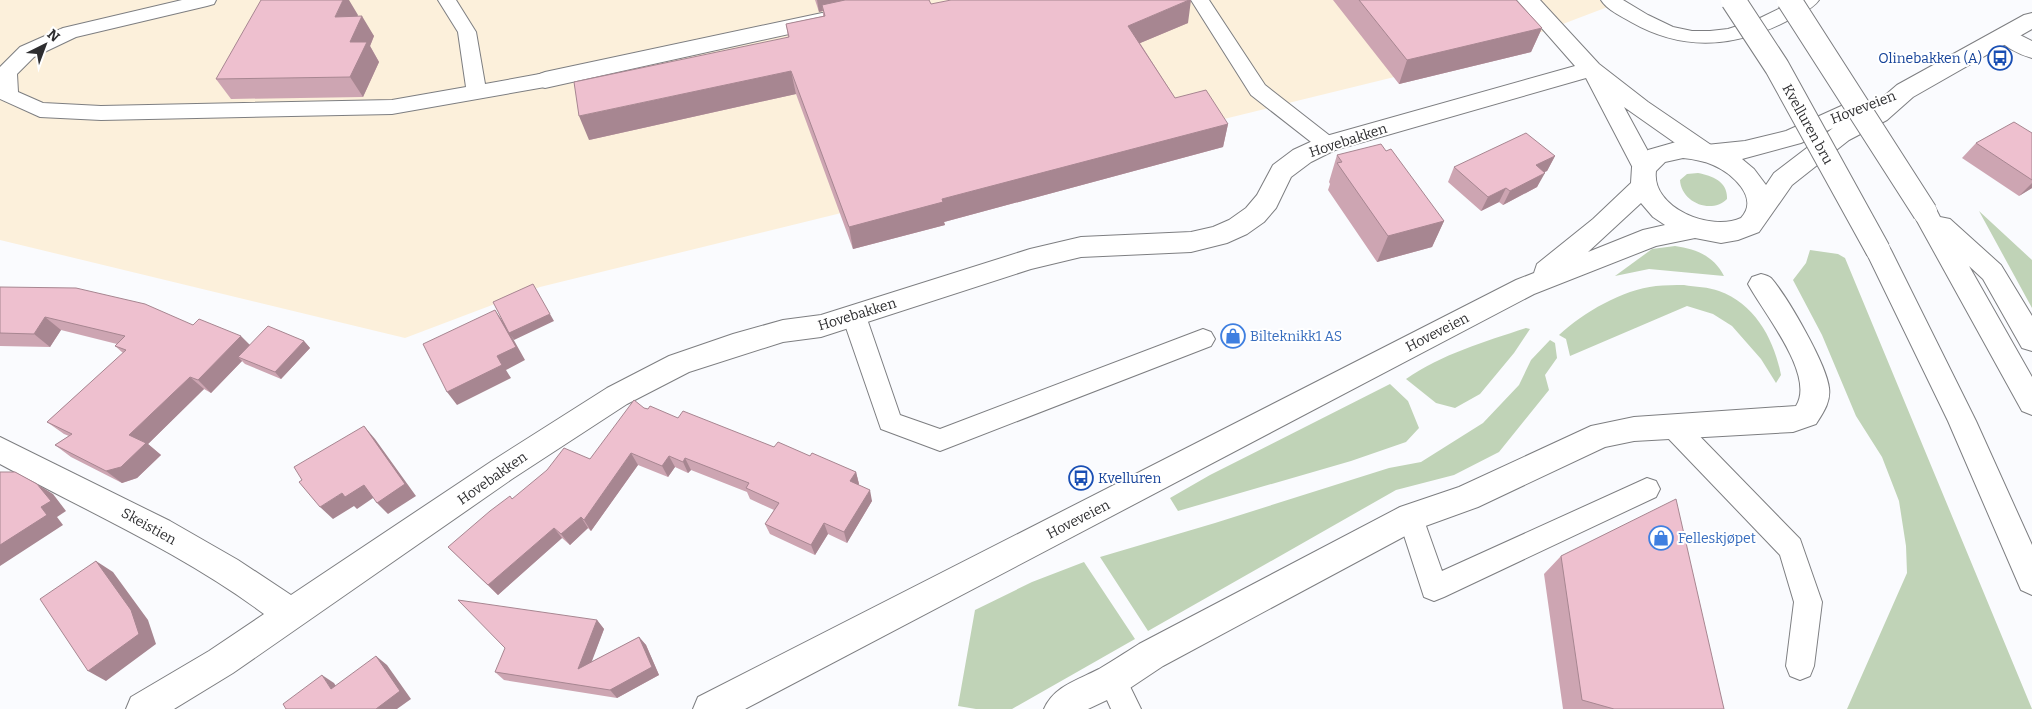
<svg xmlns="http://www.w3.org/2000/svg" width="2032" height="709" viewBox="0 0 2032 709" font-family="Bitter,serif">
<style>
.industrial{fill:#fcf0db}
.green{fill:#c0d3b7}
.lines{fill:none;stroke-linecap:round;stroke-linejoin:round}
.service-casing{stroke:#7d7e81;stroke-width:2}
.minor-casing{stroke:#7d7e81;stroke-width:2}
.secondary-casing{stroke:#7d7e81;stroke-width:2}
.motorway-casing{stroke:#7d7e81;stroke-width:2}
.service{fill:#fff;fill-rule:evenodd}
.minor{fill:#fff;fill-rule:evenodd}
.secondary{fill:#fff;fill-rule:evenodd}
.motorway{fill:#fff;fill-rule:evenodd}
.motorway-bridge-casing{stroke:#7d7e81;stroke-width:26;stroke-linecap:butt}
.motorway-bridge{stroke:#fff;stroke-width:24}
.wall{fill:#cda5b2}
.shaded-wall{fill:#a78691}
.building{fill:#eec0cf;stroke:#a78691}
.labels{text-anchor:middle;stroke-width:4;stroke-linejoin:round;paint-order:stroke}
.transit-label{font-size:14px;fill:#164399;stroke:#fff;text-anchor:end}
.street-label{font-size:14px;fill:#2e2e30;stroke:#fff}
.shop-label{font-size:14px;fill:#366cbe;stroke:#fff;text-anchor:start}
</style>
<rect width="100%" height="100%" fill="#fafbfe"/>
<path class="industrial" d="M0 0H1626L1476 57 540 287 405 338 0 240Z"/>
<path class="green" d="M1698 173C1713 176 1728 182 1727 199 1711 215 1681 202 1680 180L1687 174Z
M1979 211 2032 260V308Z
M1675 246C1696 249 1714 256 1724 276L1649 269 1615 276 1652 249Z
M1810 250 1838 254 1845 258 2032 709H1847L1907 573 1906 546 1899 501 1882 457 1856 416 1822 335 1793 280 1806 263Z
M1684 285C1695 287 1709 287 1719 291 1755 304 1774 339 1781 375L1776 383 1761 359 1732 326 1713 314 1687 306 1570 356 1566 339 1559 335C1584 312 1622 290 1656 286 1665 285 1675 285 1684 285Z
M1526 328 1530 329 1514 353 1480 394 1455 408 1436 403 1406 379C1442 354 1484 342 1526 328Z
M1550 340 1555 343 1557 358 1545 375 1549 390 1499 452 1454 475 1396 490 1148 631 1100 557 1215 523 1389 468 1421 462 1483 423 1519 385 1531 360Z
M1390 384 1408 401 1419 428 1406 442 1351 461 1178 511 1170 498 1210 475Z
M1084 562 1135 639 1012 709H976L958 706 975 610 1032 582Z"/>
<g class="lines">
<g class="service-casing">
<path id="service" d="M182 0H216L214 4 207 6 76 37 34 57 17 74 18 92 43 103 101 106 392 100 466 87 458 32 438 0H456L476 32 485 84 545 73 552 75 555 80 552 85 545 87 392 114 101 120 40 117 0 99V67L20 47 63 28Z
M1191 0H1209L1265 85 1334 139 1337 144 1334 149 1327 151 1320 149 1251 95Z
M1601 0H1623L1648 15 1673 27 1692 31H1710L1728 29 1756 20 1797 0H1819C1813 9 1800 14 1791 19 1738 47 1685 53 1631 22 1621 16 1607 10 1601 0Z
M854 307 862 309 866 316 900 415 940 429 1203 329 1211 332 1215 339 1211 346 940 451 881 429 842 316 846 309Z
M1674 416 1683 419 1800 539 1822 602 1814 666 1810 676 1800 680 1790 676 1786 666 1794 602 1780 555 1665 435 1662 427 1665 419Z
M1647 478 1656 481 1660 489 1656 497 1444 597 1434 601 1424 597 1398 517 1402 509 1411 505 1420 509 1442 571Z
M1112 666 1122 670 1141 709H1111L1098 680 1102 670Z"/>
</g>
<g class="minor-casing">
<path id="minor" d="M1517 0H1540L1599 64 1648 102 1714 147 1718 153 1714 159 1706 162 1698 159 1624 107 1656 166 1653 172 1644 175 1635 172 1586 78 1335 150 1311 162 1291 177 1276 208 1264 222 1247 234 1227 243 1191 252 1081 257 1031 269 821 337 783 342 689 372 627 404 512 479 233 673 174 709H126L131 697 209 651 264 614C182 553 90 513 0 464V437L170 521 238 560 291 595 492 461 607 388 669 356 733 334 783 320 821 315 1030 249 1081 237 1191 232 1213 227 1229 220 1246 208 1257 195 1273 165 1293 150 1319 138 1575 66Z
M822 13 830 15 833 20 830 25 545 88 537 85 534 80 537 75 545 72Z
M2006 28 2032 41V58C2020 55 2002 46 1995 35L1998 30Z
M1761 274C1765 275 1769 276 1771 278 1787 296 1827 365 1829 388 1831 402 1823 413 1816 424L1793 432 1634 441 1605 447 1478 507 1420 528 1163 666 1124 692 1088 709H1044C1054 686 1078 680 1099 669 1113 661 1126 652 1139 644L1400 507 1459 487 1591 426 1634 417 1796 406C1816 376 1763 312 1748 284L1752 277Z"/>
</g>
<g class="secondary-casing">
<path id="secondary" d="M2032 13V29L1913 97 1887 120 1849 140 1792 185 1759 232 1738 240 1721 243 1695 238 1656 246 1534 294 745 709H693L698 697 1516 280 1534 273 1537 264 1593 219 1631 183 1632 167 1648 150 1683 140 1706 145 1745 141 1786 131 1859 98 1867 100 1871 106 1869 109 1897 85 2024 15ZM1833 128 1774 173 1766 185 1754 169 1742 159 1801 143ZM1683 158C1693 159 1704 161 1713 165 1732 173 1760 198 1741 218 1711 232 1651 208 1656 171L1665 162ZM1641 203 1653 217 1665 225 1643 230 1588 252Z"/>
</g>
<g class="motorway-casing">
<path id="motorway" d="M1925 203 1934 205 1940 217 1950 219 2001 265 2032 316V351L2022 348 1983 279 1969 266 2032 377V415L2022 411 1912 212 1916 205Z
M1878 240 1887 243 1891 250 1976 421 2032 545V595L2021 590 1948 421 1865 250 1869 243Z"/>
</g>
<use href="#service" class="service"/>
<use href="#minor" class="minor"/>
<use href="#secondary" class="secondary"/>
<use href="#motorway" class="motorway"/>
<g class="motorway-bridge-casing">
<path id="motorway-bridge" d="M1733 0 1777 67 1878 250
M1789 0 1925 212"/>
</g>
<use href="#motorway-bridge" class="motorway-bridge"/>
</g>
<path class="wall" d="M815 0H929L931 4 1188 23 1140 43 1175 98 1228 124 1223 147 944 222 945 225 853 249 796 94 589 140 788 37 786 24 823 16V11L819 12Z
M1333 0H1516L1542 28 1531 52 1399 84Z
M358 15 357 16 374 36 370 46 379 62 363 97 231 99 216 79Z
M2032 133V188L2019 196 1962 158 1976 143Z
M1386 151 1444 221 1432 247 1377 262 1328 190 1330 184 1329 182 1337 155Z
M1555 156 1547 171 1544 172 1537 187 1503 205 1499 202 1481 211 1448 182 1454 167Z
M0 287 193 325 250 345 304 341 310 348 281 379 245 364 242 361 211 393 204 389 148 444 161 455 137 478 122 483 71 457 55 445 69 436 64 434 47 422 123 353 115 346 117 344 61 330 50 347 0 346Z
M644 408 774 447 810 456 856 472 859 484 858 485 872 501 847 543 828 534 815 555 770 534 765 524 774 510 750 499 747 492 691 470 688 473 675 467 668 477 638 465 591 531 588 528 570 545 562 538 498 595 448 547 512 499 590 459Z
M1561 556 1724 709H1563L1544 574Z
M597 620 604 629 591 662 639 637 646 645 659 675 617 698 504 680 495 672Z"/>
<path class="shaded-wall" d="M343 0H349L358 15 347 37 335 17Z
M817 0H875L822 5 823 11 819 12Z
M1189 0H1191L1188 23 1126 49 1128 26Z
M362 16 374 36 370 46 379 62 363 97 350 77V42Z
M1542 28 1531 52 1399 84 1407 60Z
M791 71 796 94 589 140 579 116Z
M1228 124 1223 147 944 222 945 225 853 249 849 227 942 199Z
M1555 156 1547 171 1528 180 1536 165Z
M1545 173 1537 187 1503 205 1510 191Z
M2032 183V188L2019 196Z
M1506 188 1499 202 1481 211 1488 197Z
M1444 221 1432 247 1377 262 1388 236Z
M495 310 504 323 550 314 554 321 514 340 511 335 525 360 506 370 511 378 457 405 447 392 497 356Z
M45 317 61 330 50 347 34 334Z
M241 336 254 349 238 357 242 361 211 393 198 380Z
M304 341 310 348 281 379 275 372Z
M190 377 204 389 148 444 161 455 137 478 122 483 106 471 129 435Z
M364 426 375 439 416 496 388 514 377 503Z
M631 453 638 465 591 531 584 520Z
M669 456 675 467 668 477 662 466Z
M685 458 691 470 688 473 683 462Z
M856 472 859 484 853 493 850 481Z
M37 484 53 494 66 511 57 517 63 525 0 566V545Z
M364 485 376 496 357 509 354 506 333 519 320 507 342 493Z
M870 490 872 501 847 543 844 532Z
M581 517 588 528 570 545 561 534Z
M824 523 828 534 815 555 811 545Z
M554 528 562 538 498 595 488 585Z
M96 561 113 572 148 620 156 644 106 681 88 671Z
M597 620 604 629 586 677 578 669Z
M639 637 646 645 659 675 617 698 610 690Z
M376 656 387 665 411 699 397 709H376Z
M322 675 334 683 343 697 331 689Z"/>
<path class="building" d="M261 0H343L335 17 362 16 350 42H367L350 77 216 79Z
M845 0H929L931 4 951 0H1189L1128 26 1175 98 1206 90 1228 124 942 199 943 202 849 227 791 71 579 116 574 82 789 37 786 24 825 16 822 5Z
M1359 0H1516L1542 28 1407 60Z
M2014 122 2032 133V180L1976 143Z
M1526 133 1555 156 1536 165 1545 173 1510 191 1506 188 1488 197 1454 167Z
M1381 144 1386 151 1391 149 1444 221 1388 236 1337 163 1342 162 1337 155Z
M533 284 550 314 509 333 493 302Z
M0 287 76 288 145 304 193 325 199 319 241 336 198 380 190 377 129 435 146 443 121 467 106 471 55 445 72 434 47 422 126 350 115 346 125 336 45 317 34 334 0 333Z
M495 310 516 347 497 356 502 365 447 392 423 344Z
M268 326 304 341 275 372 238 357Z
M634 400 644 408 648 409 650 406 678 418 683 411 774 447 778 442 810 456 812 453 856 472 850 481 870 490 844 532 824 523 811 545 765 524 779 503 746 488 749 483 685 458 683 462 669 456 662 466 631 453 584 520 581 517 561 534 554 528 488 585 448 547 490 511 510 496 512 499 547 470 564 448 590 459Z
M364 426 405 484 377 503 364 485 345 497 342 493 320 507 299 482 302 480 294 467Z
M0 472H15L37 484 51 501 41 507 47 515 0 545Z
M1676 499 1724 709H1614L1582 700 1561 556Z
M96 561 131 610 139 634 88 671 40 599Z
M458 600 597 620 578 669 639 637 652 667 610 690 495 672 505 648Z
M376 656 400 691 376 709H286L283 704 322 675 331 689Z"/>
<defs>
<g id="bus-ring" transform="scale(1.25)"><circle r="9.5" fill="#fff" stroke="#1a4fb4" stroke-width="1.5"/><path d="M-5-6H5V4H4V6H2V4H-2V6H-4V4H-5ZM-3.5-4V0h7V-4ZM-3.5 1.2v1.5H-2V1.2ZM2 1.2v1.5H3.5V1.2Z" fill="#1a4fb4"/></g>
<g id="shop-ring" transform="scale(1.25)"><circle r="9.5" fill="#fff" stroke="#3f7fe0" stroke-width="1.5"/><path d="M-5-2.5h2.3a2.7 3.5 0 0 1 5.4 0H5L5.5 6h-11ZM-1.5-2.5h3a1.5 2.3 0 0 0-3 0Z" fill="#3f7fe0"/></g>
</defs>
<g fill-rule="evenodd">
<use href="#bus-ring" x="2000" y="58"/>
<use href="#shop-ring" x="1233" y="336"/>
<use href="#bus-ring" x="1081" y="478"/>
<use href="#shop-ring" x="1661" y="538"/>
</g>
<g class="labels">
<g class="transit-label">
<text x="1982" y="63">Olinebakken (A)</text>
<text x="1098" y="483" text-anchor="start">Kvelluren</text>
</g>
<g class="street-label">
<text transform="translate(1863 107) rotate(-21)" y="5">Hoveveien</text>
<text transform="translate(1808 124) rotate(61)" y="5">Kvelluren bru</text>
<text transform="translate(1348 140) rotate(-18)" y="5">Hovebakken</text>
<text transform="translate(857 314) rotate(-17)" y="5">Hovebakken</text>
<text transform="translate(1437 332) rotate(-27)" y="5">Hoveveien</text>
<text transform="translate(492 478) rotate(-35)" y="5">Hovebakken</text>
<text transform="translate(1078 519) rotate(-27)" y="5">Hoveveien</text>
<text transform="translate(149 526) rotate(29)" y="5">Skeistien</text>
</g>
<g class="shop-label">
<text x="1250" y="341">Bilteknikk1 AS</text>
<text x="1678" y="543">Felleskjøpet</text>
</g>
</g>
<g transform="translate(45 45) rotate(42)" stroke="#ffffff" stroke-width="4" paint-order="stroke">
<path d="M0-4L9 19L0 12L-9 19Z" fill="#2e2e30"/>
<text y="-8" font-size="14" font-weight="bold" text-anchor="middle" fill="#2e2e30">N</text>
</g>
</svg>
